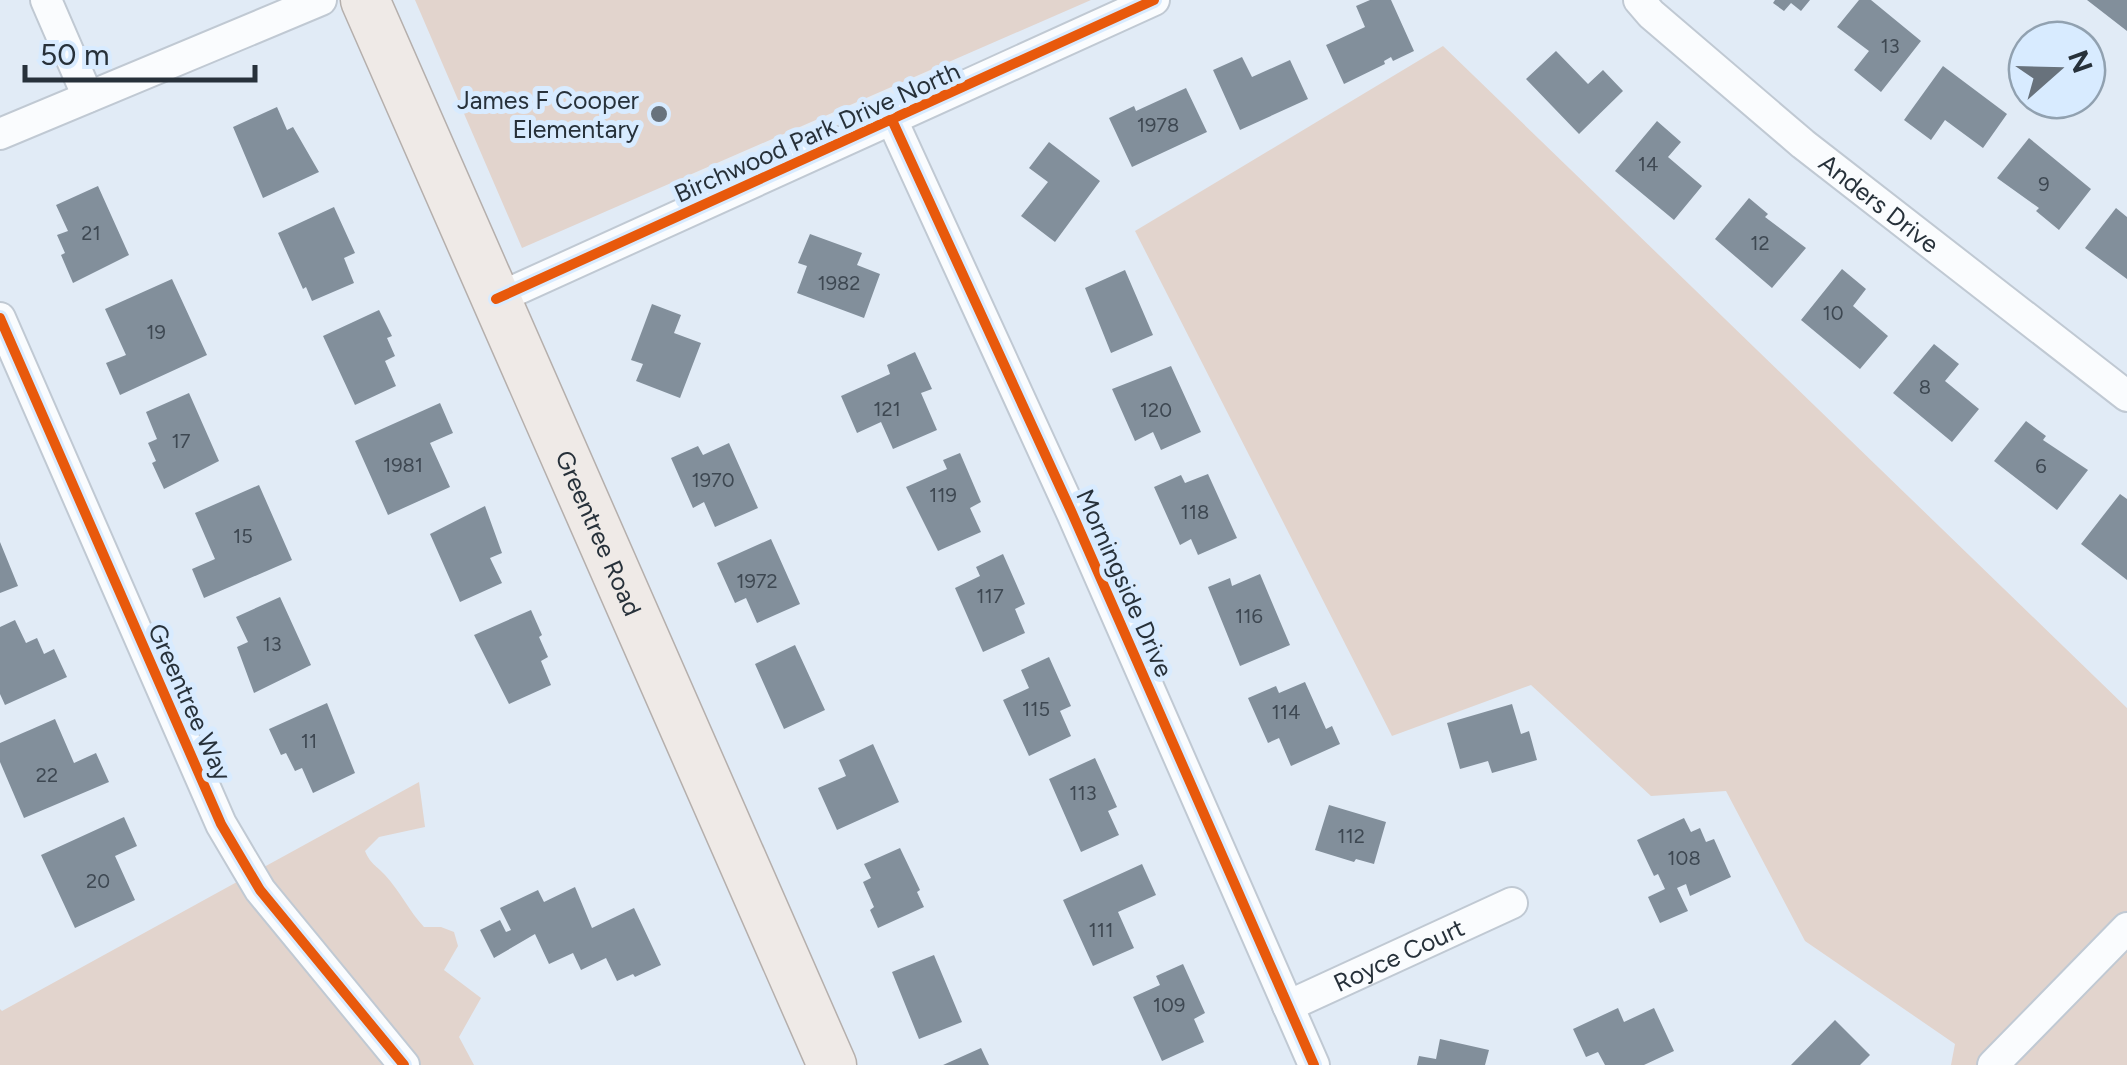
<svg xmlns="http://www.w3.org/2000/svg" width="2127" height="1065" viewBox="0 0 2127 1065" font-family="Figtree,sans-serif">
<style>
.green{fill:#e2d4cd}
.building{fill:#828f9b}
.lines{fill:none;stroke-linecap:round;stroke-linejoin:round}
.street-casing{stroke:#c0c9d3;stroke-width:34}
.primary-casing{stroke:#b5afac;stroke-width:51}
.street{stroke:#fafcfe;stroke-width:30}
.primary{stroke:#efeae7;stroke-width:48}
.cycleway-casing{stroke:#d8ebff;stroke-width:16}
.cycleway{stroke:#e8590c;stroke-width:10}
.poi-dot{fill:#68727c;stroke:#d8ebff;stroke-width:4}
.labels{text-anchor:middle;stroke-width:10;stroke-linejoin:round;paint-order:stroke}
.number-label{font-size:20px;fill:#3e4852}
.poi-label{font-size:25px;fill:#27313a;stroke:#d8ebff;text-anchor:end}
.street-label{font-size:25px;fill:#27313a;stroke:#d8ebff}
</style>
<rect width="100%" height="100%" fill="#e1ebf6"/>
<path class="green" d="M415 0H1091L522 248Z
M1443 46 2127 708V1065H1951L1955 1044 1805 941 1726 791 1651 796 1531 685 1392 736 1135 231Z
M419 782 425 827 379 837 365 851C371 865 376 865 385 875 400 891 409 911 424 927H441L454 932 458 946 444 970 481 998 459 1037 474 1065H0V1009L2 1011Z"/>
<path class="building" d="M1370 0H1391L1414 51 1393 61 1391 57 1384 61 1385 64 1344 84 1326 45 1365 27 1356 6Z
M1775 0H1810L1801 11 1791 3 1784 11 1773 3Z
M1859 0H1871L1921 41 1881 92 1854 70 1869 51 1837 27Z
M2087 0H2127V31Z
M1556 51 1588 84 1603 70 1623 91 1579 134 1526 79Z
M1242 57 1252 77 1290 60 1308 99 1240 130 1213 70Z
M1943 66 2007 114 1983 148 1945 120 1931 140 1904 120Z
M1186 88 1207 132 1132 167 1109 118 1134 106 1136 111Z
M277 107 287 130 293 127 319 172 263 198 233 127Z
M1657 121 1681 142 1668 157 1702 186 1674 220 1615 171Z
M2029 138 2091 189 2059 230 2036 211 2039 208 1997 178Z
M1049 142 1100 181 1055 242 1021 216 1048 182 1029 168Z
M98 186 129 255 73 283 61 255 65 253 57 235 68 231 56 205Z
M1749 198 1768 214 1765 217 1806 248 1772 288 1715 239Z
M334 207 355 253 344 258 354 283 312 301 306 287 303 289 278 233Z
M2116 208 2127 217V279L2085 248Z
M810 234 862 253 857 265 880 274 864 318 797 293 807 266 798 263Z
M1842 269 1866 289 1853 306 1888 336 1860 369 1801 320Z
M1125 270 1153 335 1111 353 1085 288Z
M172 279 207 355 120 395 106 363 126 355 105 309Z
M652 304 681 315 674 333 701 343 680 398 636 381 643 364 631 360Z
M379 310 392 336 387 338 395 356 385 361 396 386 355 405 323 336Z
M1934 344 1959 364 1945 381 1979 409 1952 442 1893 393Z
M915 352 932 389 921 393 937 430 893 449 881 422 857 433 841 396 890 374 887 365Z
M1171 366 1201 432 1161 450 1153 432 1135 441 1112 389Z
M189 393 219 461 164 489 152 463 156 461 148 443 157 439 146 412Z
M440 403 453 433 430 443 450 487 388 515 355 441Z
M2026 421 2046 436 2043 440 2088 470 2057 510 1994 461Z
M729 443 758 508 715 527 704 502 693 508 671 458 698 446 703 455Z
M960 453 981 502 970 508 981 532 938 551 906 487 947 469 943 460Z
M1208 474 1237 538 1198 555 1191 539 1180 545 1154 487 1181 475 1185 483Z
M259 485 292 560 204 598 192 569 215 559 195 513Z
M2120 494 2127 499V580L2081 544Z
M485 506 502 553 490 558 502 583 460 602 430 534Z
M771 539 800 604 757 623 746 598 735 603 717 563Z
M0 542 18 586 0 593Z
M1003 554 1025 604 1015 609 1025 633 983 652 955 588 980 576 976 567Z
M1260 574 1290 645 1240 666 1208 587 1230 578 1232 586Z
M280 597 311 665 254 693 237 647 248 642 236 617Z
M531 610 542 635 539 637 548 657 541 661 551 685 509 704 474 635Z
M15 620 26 643 37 638 44 654 54 649 67 677 5 705 0 694V627Z
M795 645 825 710 784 729 755 664Z
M1049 657 1071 706 1060 711 1071 736 1029 756 1003 700 1029 688 1021 670Z
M1305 682 1326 729 1332 726 1340 744 1291 766 1279 738 1268 743 1248 698 1276 686 1279 693Z
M327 703 355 773 313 793 302 768 295 771 286 753 281 755 269 729Z
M1512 704 1521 734 1529 731 1537 760 1492 773 1488 761 1460 769 1447 723Z
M55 719 74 763 96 753 109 782 24 818 0 762V743Z
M873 744 899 802 837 830 818 788 846 776 839 760Z
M1095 758 1117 807 1108 811 1119 835 1081 852 1049 779Z
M1329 805 1386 822 1374 864 1356 859 1354 862 1315 850Z
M124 817 137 846 115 856 135 900 75 928 41 855Z
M1684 818 1691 832 1700 828 1706 842 1714 839 1731 877 1690 896 1686 884 1677 888 1688 911 1660 923 1648 897 1665 889 1658 874 1654 876 1637 840Z
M900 848 920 890 917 892 924 907 878 928 870 910 874 907 863 882 871 878 864 864Z
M1142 864 1156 895 1118 912 1134 948 1093 966 1063 900Z
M575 887 592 928 634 908 661 965 635 977 633 974 617 981 606 958 581 970 573 953 549 964 535 934 494 958 480 930 500 920 506 932 511 930 500 908 538 890 544 902Z
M934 955 962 1022 919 1039 892 972Z
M1183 964 1205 1013 1194 1019 1204 1042 1162 1061 1133 997 1160 985 1156 976Z
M1618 1008 1624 1022 1654 1008 1674 1051 1644 1065H1605L1598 1052 1586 1057 1573 1029Z
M1835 1020 1870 1055 1860 1065H1791Z
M1440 1039 1489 1050 1485 1065H1417L1419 1056 1436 1059Z
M981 1048 989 1065H943Z"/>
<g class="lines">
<g class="street-casing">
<g id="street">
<path d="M46 0 88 97"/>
<path id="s1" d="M1639 0 1651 14 1803 144 2127 396"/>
<path d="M892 120 1072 513 1314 1065"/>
<path d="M0 134 321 0"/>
<path d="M496 299 1154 0"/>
<path d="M0 318 221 824 260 890 404 1065"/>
<path id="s2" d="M1288 1006 1512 903"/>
<path d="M1993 1065 2127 928"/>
</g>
</g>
<g class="primary-casing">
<g id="primary">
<path id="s3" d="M365 0 832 1065"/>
</g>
</g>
<use href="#street" class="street"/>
<use href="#primary" class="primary"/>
<g class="cycleway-casing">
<path id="cycleway" d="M892 120 1072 513 1314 1065
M496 299 1154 0
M0 318 221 824 260 890 404 1065"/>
</g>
<use href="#cycleway" class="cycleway"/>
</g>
<circle class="poi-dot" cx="659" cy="114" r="10"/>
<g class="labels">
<g class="number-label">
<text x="1890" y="53">13</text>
<text x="1158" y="132">1978</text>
<text x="1648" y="171">14</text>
<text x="2044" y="191">9</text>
<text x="91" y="240">21</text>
<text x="1760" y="250">12</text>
<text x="839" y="290">1982</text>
<text x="1833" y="320">10</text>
<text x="156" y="339">19</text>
<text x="1925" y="394">8</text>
<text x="887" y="416">121</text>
<text x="1156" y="417">120</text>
<text x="181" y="448">17</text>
<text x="403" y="472">1981</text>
<text x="2041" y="473">6</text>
<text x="713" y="487">1970</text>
<text x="943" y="502">119</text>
<text x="1195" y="519">118</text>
<text x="243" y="543">15</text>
<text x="757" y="588">1972</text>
<text x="990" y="603">117</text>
<text x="1249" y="623">116</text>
<text x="272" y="651">13</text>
<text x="1036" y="716">115</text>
<text x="1286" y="719">114</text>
<text x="309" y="748">11</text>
<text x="47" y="782">22</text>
<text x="1083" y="800">113</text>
<text x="1351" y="843">112</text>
<text x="1684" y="865">108</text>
<text x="98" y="888">20</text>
<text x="1101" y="937">111</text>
<text x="1169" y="1012">109</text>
</g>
<g class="poi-label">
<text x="639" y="109">James F Cooper<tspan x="639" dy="29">Elementary</tspan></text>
</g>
<g class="street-label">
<text transform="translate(817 132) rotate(-24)" y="9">Birchwood Park Drive North</text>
<text dy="9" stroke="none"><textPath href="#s1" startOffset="315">Anders Drive</textPath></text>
<text dy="9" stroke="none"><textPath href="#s3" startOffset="582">Greentree Road</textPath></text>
<text transform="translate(1125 583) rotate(66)" y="9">Morningside Drive</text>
<text transform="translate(190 702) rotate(66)" y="9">Greentree Way</text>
<text dy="9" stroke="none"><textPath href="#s2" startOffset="122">Royce Court</textPath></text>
</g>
</g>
<g transform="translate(2057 70) rotate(70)"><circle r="48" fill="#d8ebff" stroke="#91a1b0" stroke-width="2.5"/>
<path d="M0-8L18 38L0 25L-18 38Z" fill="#68727c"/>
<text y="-15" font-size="28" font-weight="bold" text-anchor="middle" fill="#27313a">N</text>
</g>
<path d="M25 65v15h230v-15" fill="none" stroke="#27313a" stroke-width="5"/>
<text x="40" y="65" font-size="30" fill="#27313a" stroke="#d8ebff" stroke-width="8" paint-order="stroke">50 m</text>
</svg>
